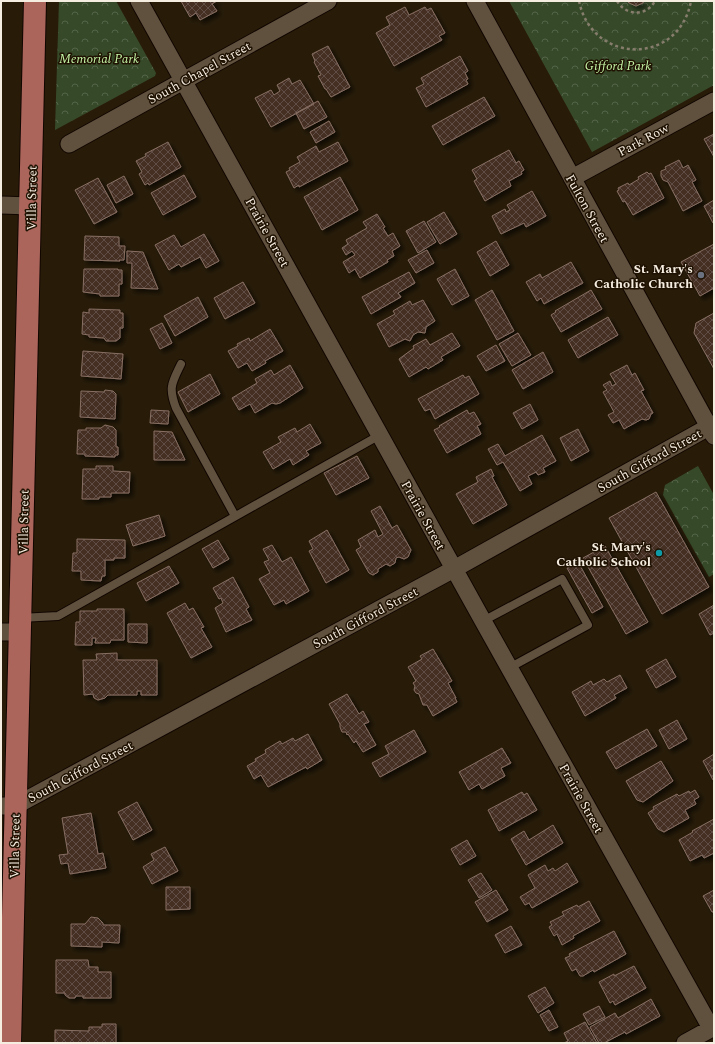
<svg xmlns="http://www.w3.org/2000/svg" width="715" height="1044" viewBox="0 0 715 1044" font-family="Spectral,serif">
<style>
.park{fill:url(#park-crowns)}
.building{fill:url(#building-cross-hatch);stroke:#886f63;filter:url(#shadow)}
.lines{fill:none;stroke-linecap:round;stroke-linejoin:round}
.lane-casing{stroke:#110600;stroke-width:10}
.street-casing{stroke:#110600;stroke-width:19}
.primary-casing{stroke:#110600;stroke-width:24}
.path{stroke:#877d6d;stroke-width:2.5;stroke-dasharray:3 3;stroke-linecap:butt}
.lane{stroke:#60513e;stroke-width:8}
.street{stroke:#60513e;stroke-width:17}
.primary{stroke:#ab655b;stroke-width:22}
.worship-dot{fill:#6b7280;stroke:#1f1202;stroke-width:1.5}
.culture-dot{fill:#0f9aa8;stroke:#1f1202;stroke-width:1.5}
.labels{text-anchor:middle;stroke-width:3;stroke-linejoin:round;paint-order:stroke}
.park-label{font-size:13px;font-style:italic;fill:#c3f4a5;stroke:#1f1202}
.street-label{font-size:13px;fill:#f6ede1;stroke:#1f1202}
.poi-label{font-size:13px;font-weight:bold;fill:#f6ede1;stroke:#1f1202;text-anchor:end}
</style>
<defs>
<pattern id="park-crowns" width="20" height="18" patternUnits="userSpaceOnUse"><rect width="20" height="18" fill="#364a29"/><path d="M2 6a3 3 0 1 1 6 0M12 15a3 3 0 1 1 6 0" fill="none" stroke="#546448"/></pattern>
<pattern id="building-cross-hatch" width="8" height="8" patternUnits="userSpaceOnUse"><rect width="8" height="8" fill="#442e24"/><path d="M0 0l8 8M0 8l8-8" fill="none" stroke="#604d44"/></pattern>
<filter id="shadow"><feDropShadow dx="3.5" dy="3.5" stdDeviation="2" flood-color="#0009"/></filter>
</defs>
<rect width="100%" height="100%" fill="#281c09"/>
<path class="park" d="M59 1H116L156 73 155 76 55 130Z
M509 1H714V85L592 152Z
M698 466 714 495V574L709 577 663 495 665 485Z"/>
<path class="building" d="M181 1H217L212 4 217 11 200 20 196 13 190 17Z
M627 1H644L643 3 636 6 629 3Z
M405 7 409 15 425 7 427 10 431 8 445 33 439 36 442 40 394 66 376 33 390 25 386 17Z
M328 46 350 87 331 97 326 89H325L318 76 321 75 314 62 315 61 312 54Z
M460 56 468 71 465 73 468 79 466 80 468 84 426 107 416 88 424 84 421 78Z
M289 78 292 84 300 80 314 104 271 127 255 98 271 90 274 95 280 91 277 85Z
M484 97 495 116 443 145 432 126Z
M318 101 327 117 304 129 296 113Z
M329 121 335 132 316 143 310 132Z
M714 134V157L704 139Z
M168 142 181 167 149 185 148 183 145 185 139 174 142 172 136 161 146 156 145 154Z
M338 142 348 161 299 187V185L294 188 286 172 290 170 289 168 300 162 297 157 316 146 319 152Z
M509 150 516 163 519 161 524 170 521 172 522 174 509 181 511 186 485 201 474 181 477 179 472 170Z
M679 160 683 168 688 165 696 180 692 182 702 201 683 211 668 182 663 180 661 176V171L666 169 665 167Z
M647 172 649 174 651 173 664 198 633 215 625 201 623 202 617 191 619 190 618 188 628 183 629 185 639 179 638 177Z
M184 175 196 197 163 215 151 193Z
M124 176 133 194 116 203 107 185Z
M340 177 358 210 322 230 304 197Z
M98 178 117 212 94 224 75 190Z
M532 191 546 216 526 227 524 223 501 234 492 216 505 209 506 212 510 210 507 205Z
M714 200V223H713L704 206Z
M444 212 457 234 440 244 427 222Z
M377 214 385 227 383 228 388 236 393 233 400 246 392 251 394 256 387 260 388 262 360 278 355 269 349 273 343 262 355 255 352 251 346 255 342 248 348 244 346 240 367 228 363 222Z
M424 221 436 242 418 253 406 231Z
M204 234 219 261 206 268 200 257 181 267 179 264 169 270 155 245 174 235 181 247Z
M85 236 119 237V246H125L124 260H119L120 261 84 260Z
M496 241 509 265 490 276 477 252Z
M714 244V288L700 296 681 262Z
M427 250 434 263 416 273 408 260Z
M127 251 143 252 158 289 131 288 132 263H127Z
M571 262 583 283 544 304 541 298 537 301 526 282 540 274 542 278Z
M84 269H118V270H122V284H119V296H100V294L83 292Z
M455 269 469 296 452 305 437 279Z
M409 272 415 283 398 293 401 297 371 314 362 297Z
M243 282 255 303 225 319 214 298Z
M492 290 514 331 497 340 475 300Z
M591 290 602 309 561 332 551 315 556 312 555 311Z
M198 297 208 317 175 336 164 316Z
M423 300 435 321 426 327 425 333 418 332 413 335 410 341 405 339 389 347 377 324 395 314 393 311 410 301 412 305Z
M89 309 120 310V313H123V328H120V338L116 341H106L104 338 89 337V335L82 334 83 312 89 313Z
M714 313V369L694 333 696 323Z
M608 317 618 335 578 358 568 340Z
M162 323 172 343 160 349 150 329Z
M270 329 283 351 265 361 266 363 252 371 247 363 238 368 228 351 238 346 237 344 249 338 250 341Z
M452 333 460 346 441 357 443 360 428 369 426 367 409 377 399 359 414 348 413 346 426 339 430 345Z
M518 333 531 355 512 366 499 344Z
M496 345 505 361 486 371 477 356Z
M83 351 123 354 121 379 81 376Z
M543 352 553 372 523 389 512 370Z
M290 365 303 388 280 403 276 404 272 403 255 413 250 404 239 410 232 398 257 383 255 379 271 370 274 375Z
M627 365 632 375 635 373 644 390 641 391 653 413 651 414 649 419 646 420 642 419 624 429 619 420 613 423 608 415 614 412 603 392 607 390 603 385 610 381 612 386 616 384 610 374Z
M210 374 220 394 188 412 178 392Z
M463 375 465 378 469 376 479 394 435 419 430 409 425 411 418 399Z
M105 390 113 391 116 394 115 419 80 417 81 391 104 392Z
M530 404 538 420 522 429 513 413Z
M151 410 169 411 168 424 150 423Z
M467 410 469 414 474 412 481 424 477 426 481 434 447 453 434 430 440 427 439 426Z
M310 424 321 443 306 451 309 455 293 465 290 459 273 469 263 452 281 442 278 437 295 428 297 432Z
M105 425 113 427 116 430V447H118V455H115V457L85 456V454H77L78 430H86V428H101Z
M578 429 589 451 571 461 560 438Z
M154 431 172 432 185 460H154Z
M542 435 556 461 543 468 545 472 538 475 536 472 528 476 532 484 520 491 503 462 497 465 488 449 498 444 505 456Z
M357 456 369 478 336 495 324 473Z
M96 466H113V471L130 472 129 493H111V497H99V499H82L83 469H96Z
M491 469 494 476 492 477 507 505 473 524 456 494 478 482 476 477Z
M656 492 709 587 662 614 609 518Z
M380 506 392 528 397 525 411 550 408 557 404 559 399 557 396 558 395 563 390 566 386 564 378 569V572L373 575 369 573 356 550 361 547 358 540 375 530 378 537 383 534 371 511Z
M159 515 165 536 133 546 126 525Z
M327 530 349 570 326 583 309 551 313 549 309 541Z
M77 539 125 540V558H114V560H105V576H102L101 581 81 580V571H72L73 553H77Z
M218 540 229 559 213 568 202 549Z
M272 545 282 562 291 557 309 591 286 604 284 600 274 605 259 579 270 573 264 562 269 560 263 549Z
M605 546 648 622 626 634 583 558Z
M578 562 603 607 592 613 567 568Z
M169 566 179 583 146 601 137 583Z
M233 577 249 607 246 609 252 620 226 632 215 608 223 603 221 598 219 599 213 588Z
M185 603 189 610 193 608 204 627 201 628 212 647 191 658 167 613Z
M714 605V633L710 635 699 614Z
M97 609H124V640H111L110 643H95L96 638H92V645H75L76 622H80V611H97Z
M128 624H147V643L128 642Z
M433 649 452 681 448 683 456 698H455L457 702 433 716 427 705H423L419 694 416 693 414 690 415 686 413 683 416 681 408 667 422 659 420 656Z
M117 653V660H157V695H141V691H137V695H108L105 698 98 700 94 698 93 694 84 695 83 660H97L96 654Z
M666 659 676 677 656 688 646 670Z
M620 675 627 688 614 695 616 698 585 716 572 692 591 681 593 685 604 679 607 682Z
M347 694 359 714 363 711 369 722 364 724 376 745 363 752 356 741 354 743 348 734 347 735 346 732H342L340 727V724L329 704Z
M677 720 687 739 669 749 659 730Z
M647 729 657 746 616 769 606 752Z
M414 730 426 752 380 777 372 763 389 754 385 746Z
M308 734 322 760 307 769 306 767 268 787 261 775 254 779 247 766 256 761 255 759 266 753 265 750 280 741 282 744 293 738 295 741Z
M502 748 511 763 501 768 505 776 482 789 479 784 469 790 459 772Z
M714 754V780H713L703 761Z
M661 761 673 781 643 802 637 800 626 781Z
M695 790 699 797 694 800 696 804 685 810 689 818 664 832 658 829 648 813 654 809 653 807 677 794 679 796 689 791 690 793Z
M522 792 524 795 527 793 537 810 499 831 488 810Z
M137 802 152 830 133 840 118 812Z
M91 813 98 854 103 853 106 868 70 874 68 863 61 864 59 855 68 854 62 818Z
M714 819V853L704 858 702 855 690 861 679 840 693 832 692 831Z
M553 825 563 843 526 865 511 839 524 831 529 840Z
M467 840 476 856 460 865 451 849Z
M165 847 178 871 152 884 143 867 154 860 151 854Z
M567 863 578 882 532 908 529 903 525 905 520 897 535 888 528 875 545 865 548 871 553 868 555 871Z
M481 873 492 890 479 898 468 880Z
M166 887H190V909L166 910Z
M496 890 508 910 487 922 475 902Z
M714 890V912H712L703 896Z
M589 901 600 921 573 936 574 938 562 945 557 934 554 936 549 927 552 925 550 922 564 915 562 912 577 905 578 907Z
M91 917 98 918 103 923V925H120L119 943 102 942V947L71 946V924H85Z
M511 926 522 945 505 953 495 935Z
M614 931 626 954 594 972 593 970 583 976H580L576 969 572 971 565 958 570 956 569 954Z
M56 960H88L89 967H98V972H111V998H83V996H76L75 998H69L65 995V993H56Z
M634 966 646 988 615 1005 613 1001 610 1003 599 982 614 974V976Z
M545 987 554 1003 538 1013 528 996Z
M651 999 660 1016 626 1034 625 1032 604 1043H599L590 1027 615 1013 618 1018Z
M599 1006 605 1017 589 1025 583 1014Z
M549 1010 558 1027 549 1031 540 1015Z
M585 1022 597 1043H564L568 1041 564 1033Z
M102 1024H116V1043H55V1030L89 1031V1027H102Z"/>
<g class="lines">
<g class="lane-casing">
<path id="lane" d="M181 364C172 383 168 387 176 408L235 516
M20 618 58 616 380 435
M483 621 562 579 588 625 509 668"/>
</g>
<g class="street-casing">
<path id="street" d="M139 1 483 621 711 1028
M475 1 714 436
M69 144 328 1
M572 178 714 101
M1 205 31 206
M1 632H20
M1 806H15L454 569 714 424
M685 1043 714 1027"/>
</g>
<g class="primary-casing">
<path id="primary" d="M10 1043 35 1"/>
</g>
<path class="path" d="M579 1C592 65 679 66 691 1
M617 1C626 16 646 17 655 1"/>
<use href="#lane" class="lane"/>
<use href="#street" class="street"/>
<use href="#primary" class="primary"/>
</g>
<circle class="worship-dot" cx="701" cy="275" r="4"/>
<circle class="culture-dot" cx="659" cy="553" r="4"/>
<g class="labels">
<g class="park-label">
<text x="99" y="63">Memorial Park</text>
<text x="618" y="70">Gifford Park</text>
</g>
<g class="street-label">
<text transform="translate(199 72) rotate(-29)" y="5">South Chapel Street</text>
<text transform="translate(643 139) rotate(-28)" y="5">Park Row</text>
<text transform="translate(31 198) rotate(-89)" y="5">Villa Street</text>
<text transform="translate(588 208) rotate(61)" y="5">Fulton Street</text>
<text transform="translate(268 232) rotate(61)" y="5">Prairie Street</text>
<text transform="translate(649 460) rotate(-29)" y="5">South Gifford Street</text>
<text transform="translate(424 515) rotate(61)" y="5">Prairie Street</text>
<text transform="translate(23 522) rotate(-89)" y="5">Villa Street</text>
<text transform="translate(365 617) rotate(-28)" y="5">South Gifford Street</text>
<text transform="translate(80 771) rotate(-28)" y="5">South Gifford Street</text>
<text transform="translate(582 798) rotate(61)" y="5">Prairie Street</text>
<text transform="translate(14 846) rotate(-89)" y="5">Villa Street</text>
</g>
<g class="poi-label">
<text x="693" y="273">St. Mary's<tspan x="693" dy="15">Catholic Church</tspan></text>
<text x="651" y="551">St. Mary's<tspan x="651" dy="15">Catholic School</tspan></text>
</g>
</g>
<rect width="715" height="1044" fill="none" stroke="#f6ede1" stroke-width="4"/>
</svg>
